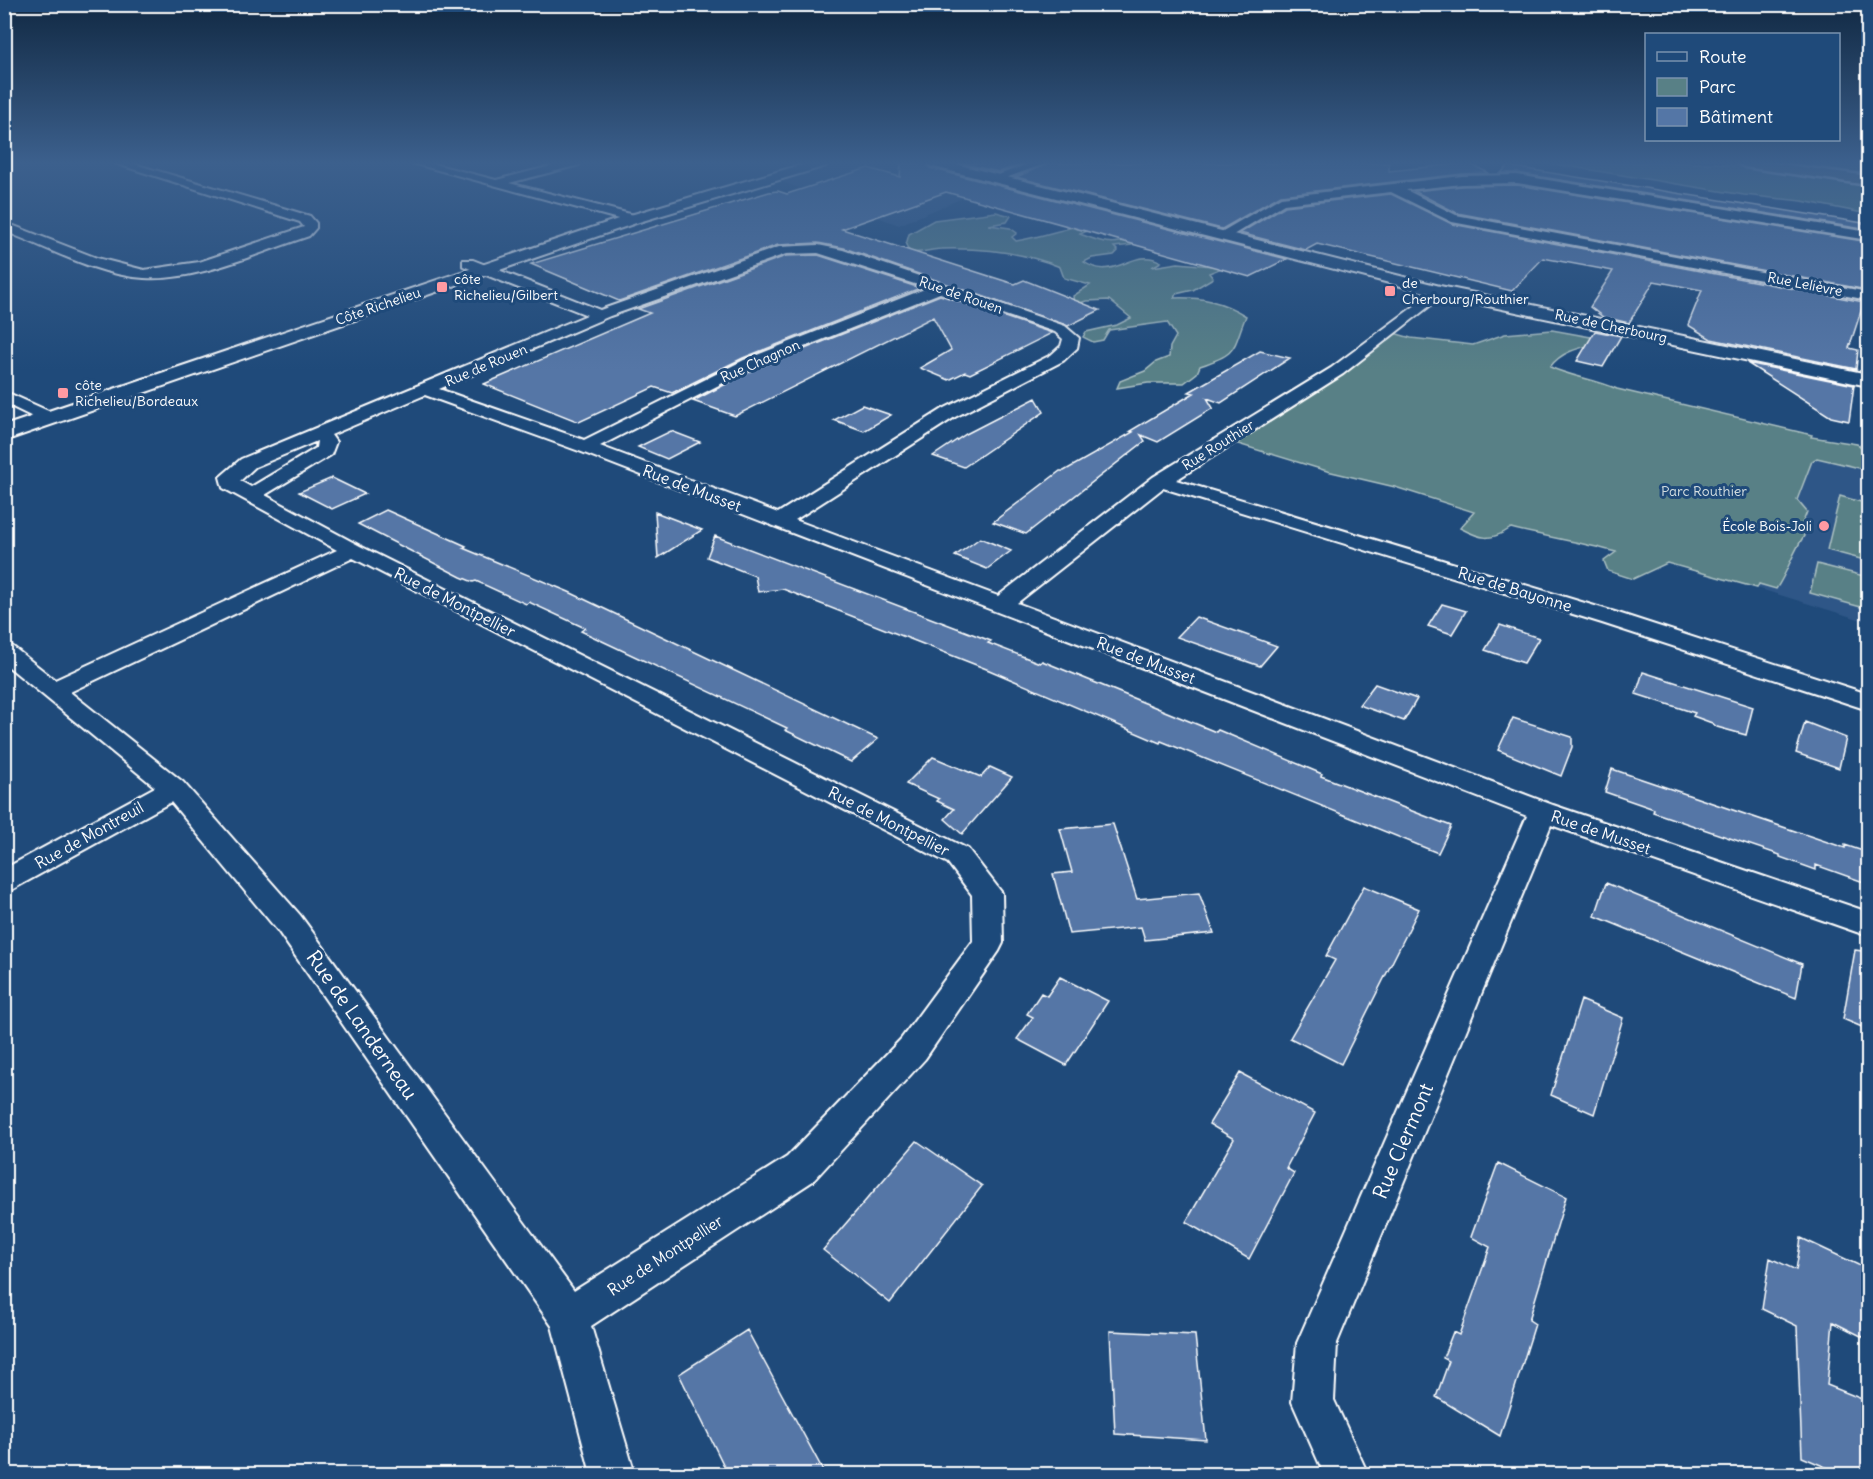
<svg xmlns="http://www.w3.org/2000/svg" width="1873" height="1479" viewBox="0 0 1873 1479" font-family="Delius,sans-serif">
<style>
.built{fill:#2f5787}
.green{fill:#588086;stroke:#acc0c2;stroke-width:1.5}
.building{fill:#5476a6;stroke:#fff;stroke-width:1.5}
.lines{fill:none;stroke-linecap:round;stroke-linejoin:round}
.minor-casing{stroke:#fff;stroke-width:4}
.tertiary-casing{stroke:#fff;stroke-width:4}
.motorway-casing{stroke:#fff;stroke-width:5}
.minor{fill:#1f4a7a;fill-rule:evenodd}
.tertiary{fill:#1f4a7a;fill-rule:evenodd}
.motorway{fill:#6c7e84;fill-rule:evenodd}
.poi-dot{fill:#ff9aa2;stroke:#1f4a7a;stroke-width:2}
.labels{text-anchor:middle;stroke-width:6;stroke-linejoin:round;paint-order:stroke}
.far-poi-label{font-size:14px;fill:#fff;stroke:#1f4a7a;text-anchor:start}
.far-street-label{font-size:14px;fill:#fff;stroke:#1f4a7a}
.far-park-label{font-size:14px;fill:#d5dfe1;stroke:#1f4a7a}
.street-label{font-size:16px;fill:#fff;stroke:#1f4a7a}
.near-street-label{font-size:20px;fill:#fff;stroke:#1f4a7a}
</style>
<rect width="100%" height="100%" fill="#1f4a7a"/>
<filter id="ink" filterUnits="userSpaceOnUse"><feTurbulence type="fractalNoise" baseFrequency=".0167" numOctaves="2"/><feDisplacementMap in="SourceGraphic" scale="12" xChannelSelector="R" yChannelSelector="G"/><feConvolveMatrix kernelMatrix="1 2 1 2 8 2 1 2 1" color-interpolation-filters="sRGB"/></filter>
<g filter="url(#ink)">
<path class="built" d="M837 163H916L998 183 899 225 780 181Z
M1806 451 1868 464V622L1757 588Z"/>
<path class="green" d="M1548 163H1716L1868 186V214L1802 201 1744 195Z
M1784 163H1868V175Z
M996 212 1011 216 1007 222 989 225 1010 228 1017 233 1012 237 1016 241C1049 236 1079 222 1111 221L1080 234C1096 240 1113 248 1129 238L1139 240 1132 245 1114 247 1118 251 1114 255 1092 258 1084 262C1114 283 1133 246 1161 262L1152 267 1178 263 1224 267 1209 273 1213 278 1193 290 1176 294 1174 298C1201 297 1222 301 1246 316 1232 349 1240 353 1200 366L1197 373 1184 383H1148L1117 388 1120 381 1145 371 1156 362 1169 357 1170 347 1176 336 1167 322 1109 330 1103 340 1093 342 1083 337 1086 332 1117 325 1131 318 1109 300 1086 301 1063 309 1070 324H1055L1037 316V311L1074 301 1073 296 1090 285 1064 278 1060 267C1023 252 982 248 942 249 930 249 922 254 910 252L906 245 909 234 934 220Z
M1552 330 1596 338 1597 344C1579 348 1562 351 1550 367 1572 377 1595 379 1617 389L1812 435 1811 437 1857 444 1868 451V470L1817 458 1812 461 1797 500 1807 512 1801 527 1804 536C1792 553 1788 572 1776 589L1759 584 1757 588 1667 563 1633 579 1608 571 1604 561 1616 552C1581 542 1546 537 1511 528 1490 542 1481 539 1460 528L1474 512 1395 487 1327 471 1225 440 1394 333 1411 338 1473 345 1505 334Z
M1840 496 1868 504V561L1827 550Z
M1817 564 1868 577V609L1810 593Z"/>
<path class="building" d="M901 163H927L930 168 1287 259 1250 277 946 192 842 229 1008 282 1015 284 1024 280 1100 310 1068 326 844 248 818 243 778 245 619 301 531 264 769 192 778 191 787 194 868 168 900 177Z
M960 163H1025L999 172Z
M1049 163H1389V171L1468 163 1489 173 1462 174 1281 195 1222 229 1016 177Z
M1508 166 1869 224V230L1517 173H1501Z
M1517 185 1869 242V286L1867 290 1457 213 1414 191 1462 186Z
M1391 194 1452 224 1864 302 1849 348 1858 350 1856 369 1711 339 1688 325 1702 290 1654 281 1629 323 1603 317 1590 307 1613 271 1543 258 1512 291 1317 244 1306 250 1240 233 1285 206Z
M818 255 920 288 743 358 672 393 654 387 579 422 484 384 650 313 638 309 786 256Z
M940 295 1052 333 970 374 965 372 949 380 920 368 951 350 933 317 735 416 693 401 757 368Z
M1595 331 1621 336 1603 367 1577 361Z
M1260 351 1290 358 1221 403 1207 398 1213 408 1158 442 1141 435 1145 441 1026 534 993 522 1060 471H1064L1133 432 1130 431 1194 393 1189 392Z
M1747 363 1854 385 1849 421 1831 417Z
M1036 398 1044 412 964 467 933 456 966 434Z
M862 405 891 415 864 431 834 420Z
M671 431 700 442 667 459 638 447Z
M332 478 365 494 332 509 299 492Z
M386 510 466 546 463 548 569 592 878 739 851 762 785 730 787 728 581 631 585 628 529 602 526 604 476 581 473 582 461 577 358 524Z
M655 512 702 530 658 558Z
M715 536 991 641 988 643 1040 663 1042 661 1216 732 1218 730 1322 774 1321 776 1451 826 1438 853 1161 741 1160 743 989 670 783 589 758 592 755 576 707 557Z
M980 538 1011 551 987 569 955 556Z
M1442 604 1466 611 1452 634 1428 626Z
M1196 617 1277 646 1260 666 1177 637Z
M1500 625 1539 638 1524 663 1485 650Z
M1643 672 1753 707 1746 735 1717 727 1712 723 1693 716 1695 713 1636 694Z
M1375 684 1417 699 1404 721 1359 705Z
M1513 718 1572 737V747L1561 776 1498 750Z
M1805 722 1846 738 1839 768 1796 753Z
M933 757 981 777 990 767 1012 777 962 834 945 819 954 809 937 801 939 799 906 784Z
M1612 769 1845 848V845L1869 853V884L1816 865V870L1780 857V855L1653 812 1654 809 1605 792Z
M1113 824 1137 899 1199 893 1214 933 1145 940 1141 927 1069 934 1053 874 1072 872 1060 829Z
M1606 883 1802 964 1796 998 1595 916Z
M1364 886 1419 909 1341 1064 1290 1038 1335 960 1326 956Z
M1855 950 1869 952V1030L1843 1019Z
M1060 977 1108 1001 1066 1065 1017 1039 1033 1017 1027 1014 1041 993 1047 996Z
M1581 1000 1623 1018 1594 1114 1551 1095Z
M1240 1073 1315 1113 1286 1168 1294 1173 1249 1259 1186 1222 1234 1139 1209 1124Z
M917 1141 982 1186 890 1303 823 1250Z
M1498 1163 1566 1197 1529 1320 1535 1324 1500 1436 1436 1397 1449 1361 1443 1358 1453 1332 1459 1335 1490 1247 1471 1237Z
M1801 1238 1869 1270V1340L1833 1322 1827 1385 1862 1399 1868 1474H1842L1802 1457 1797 1326 1762 1309 1770 1258 1796 1270Z
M747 1330 825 1474H728L679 1374Z
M1110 1331 1195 1335 1206 1440 1115 1434Z"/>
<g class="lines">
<g class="minor-casing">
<path id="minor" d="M114 163H131L310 216 316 223V228L309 236C260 252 195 282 144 278 96 275 49 248 4 231V222L97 258 144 270 199 262 304 227 300 222Z
M412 163H430L496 180 563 163H580L579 165 509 183 638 216 639 219 633 223Z
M1031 163H1047L1000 180 990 178Z
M1517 175 1868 232V240L1517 183 1462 184 1406 190 1456 215 1868 292V300L1452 222 1391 192 1284 204 1228 238 1223 239 1216 235 1281 197 1462 176Z
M818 245 843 250 1065 326 1079 338 1077 348 1063 361 955 417 795 520 998 596 1153 477 1331 368 1440 287 1447 291 1445 294 1343 374 1176 480 1618 613 1868 694V710L1602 623 1163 488 1017 603 1553 805 1868 912V936L1551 825 1337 1343 1334 1400 1368 1474H1324L1292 1402 1297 1343 1527 816 579 451 425 395 331 435 336 442 331 455 265 495 360 546 968 849 1002 893 1003 943 999 951 925 1059 813 1181 591 1326 635 1474H591L552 1326 278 931 171 802 4 894V869L155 787 4 663V644L12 646 55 680 337 550 223 488 220 477 241 459 587 315 463 266V260H473L600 310 779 247ZM818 253 927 288 744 360 584 440 439 389 610 316 786 254ZM940 293 1055 332 1063 339 1061 346 1051 355 943 409 778 513 600 446 756 366ZM317 441 316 448 251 487 240 481 255 467ZM353 558 948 863 972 895 973 941 901 1039 787 1157 574 1291 300 915 183 782 70 692Z
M4 391 55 414 58 418 49 423 43 422 4 403Z"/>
</g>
<g class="tertiary-casing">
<path id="tertiary" d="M807 163H828L826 166 639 222 4 441V426L627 216Z
M929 163H952L1440 286 1868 374V386L1440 296 931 166Z"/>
</g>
<g class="motorway-casing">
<path id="motorway" d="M1738 163H1773L1868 176V185L1745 167Z"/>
</g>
<use href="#minor" class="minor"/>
<use href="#tertiary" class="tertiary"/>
<use href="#motorway" class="motorway"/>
</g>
</g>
<linearGradient id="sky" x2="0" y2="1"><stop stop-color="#112943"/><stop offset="0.44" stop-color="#3c608d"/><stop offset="1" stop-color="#3c608d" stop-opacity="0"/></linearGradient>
<rect width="1873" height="370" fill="url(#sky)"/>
<g class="poi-dot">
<rect x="436" y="281" width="12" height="12" rx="3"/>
<rect x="1384" y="285" width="12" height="12" rx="3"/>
<rect x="57" y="387" width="12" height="12" rx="3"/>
<circle cx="1824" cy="526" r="6"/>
</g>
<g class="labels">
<g class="far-poi-label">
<text x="454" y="284">côte<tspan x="454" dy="16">Richelieu/Gilbert</tspan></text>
<text x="1402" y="288">de<tspan x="1402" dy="16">Cherbourg/Routhier</tspan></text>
<text x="75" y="390">côte<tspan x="75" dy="16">Richelieu/Bordeaux</tspan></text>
<text x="1812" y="531" text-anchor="end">École Bois-Joli</text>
</g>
<g class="far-street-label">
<text transform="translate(1805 284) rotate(11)" y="5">Rue Lelièvre</text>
<text transform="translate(961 295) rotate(19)" y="5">Rue de Rouen</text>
<text transform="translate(378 306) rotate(-19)" y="5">Côte Richelieu</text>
<text transform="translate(1611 326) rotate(12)" y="5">Rue de Cherbourg</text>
<text transform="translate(760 361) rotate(-24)" y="5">Rue Chagnon</text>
<text transform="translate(486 365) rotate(-23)" y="5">Rue de Rouen</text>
<text transform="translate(1218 445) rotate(-32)" y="5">Rue Routhier</text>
</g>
<g class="far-park-label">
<text x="1704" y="496">Parc Routhier</text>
</g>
<g class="street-label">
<text transform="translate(692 488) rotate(21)" y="6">Rue de Musset</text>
<text transform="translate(1515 589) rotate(17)" y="6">Rue de Bayonne</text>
<text transform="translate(455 602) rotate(27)" y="6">Rue de Montpellier</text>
<text transform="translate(1146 660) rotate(21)" y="6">Rue de Musset</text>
<text transform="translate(889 821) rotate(27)" y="6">Rue de Montpellier</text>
<text transform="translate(1601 832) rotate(19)" y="6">Rue de Musset</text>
<text transform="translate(89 835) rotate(-29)" y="6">Rue de Montreuil</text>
<text transform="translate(665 1255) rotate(-33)" y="6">Rue de Montpellier</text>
</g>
<g class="near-street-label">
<text transform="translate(362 1025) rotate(55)" y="7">Rue de Landerneau</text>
<text transform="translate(1403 1141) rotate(-67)" y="7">Rue Clermont</text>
</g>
</g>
<rect width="1873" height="1479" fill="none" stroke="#1f4a7a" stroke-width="24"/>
<rect x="12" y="12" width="1849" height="1455" fill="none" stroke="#fff" stroke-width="2" filter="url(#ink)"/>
<rect x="1645" y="33" width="195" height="108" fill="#1f4a7a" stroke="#7992af" stroke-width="1.5"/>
<rect x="1657" y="52" width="30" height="9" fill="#1f4a7a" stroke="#7992af" stroke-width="1.5"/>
<text x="1699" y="63" font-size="18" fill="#ffffff">Route</text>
<rect x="1657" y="78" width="30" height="18" fill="#588086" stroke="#7992af" stroke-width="1.5"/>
<text x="1699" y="93" font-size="18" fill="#ffffff">Parc</text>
<rect x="1657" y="108" width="30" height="18" fill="#5476a6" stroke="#7992af" stroke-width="1.5"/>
<text x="1699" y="123" font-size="18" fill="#ffffff">Bâtiment</text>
</svg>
